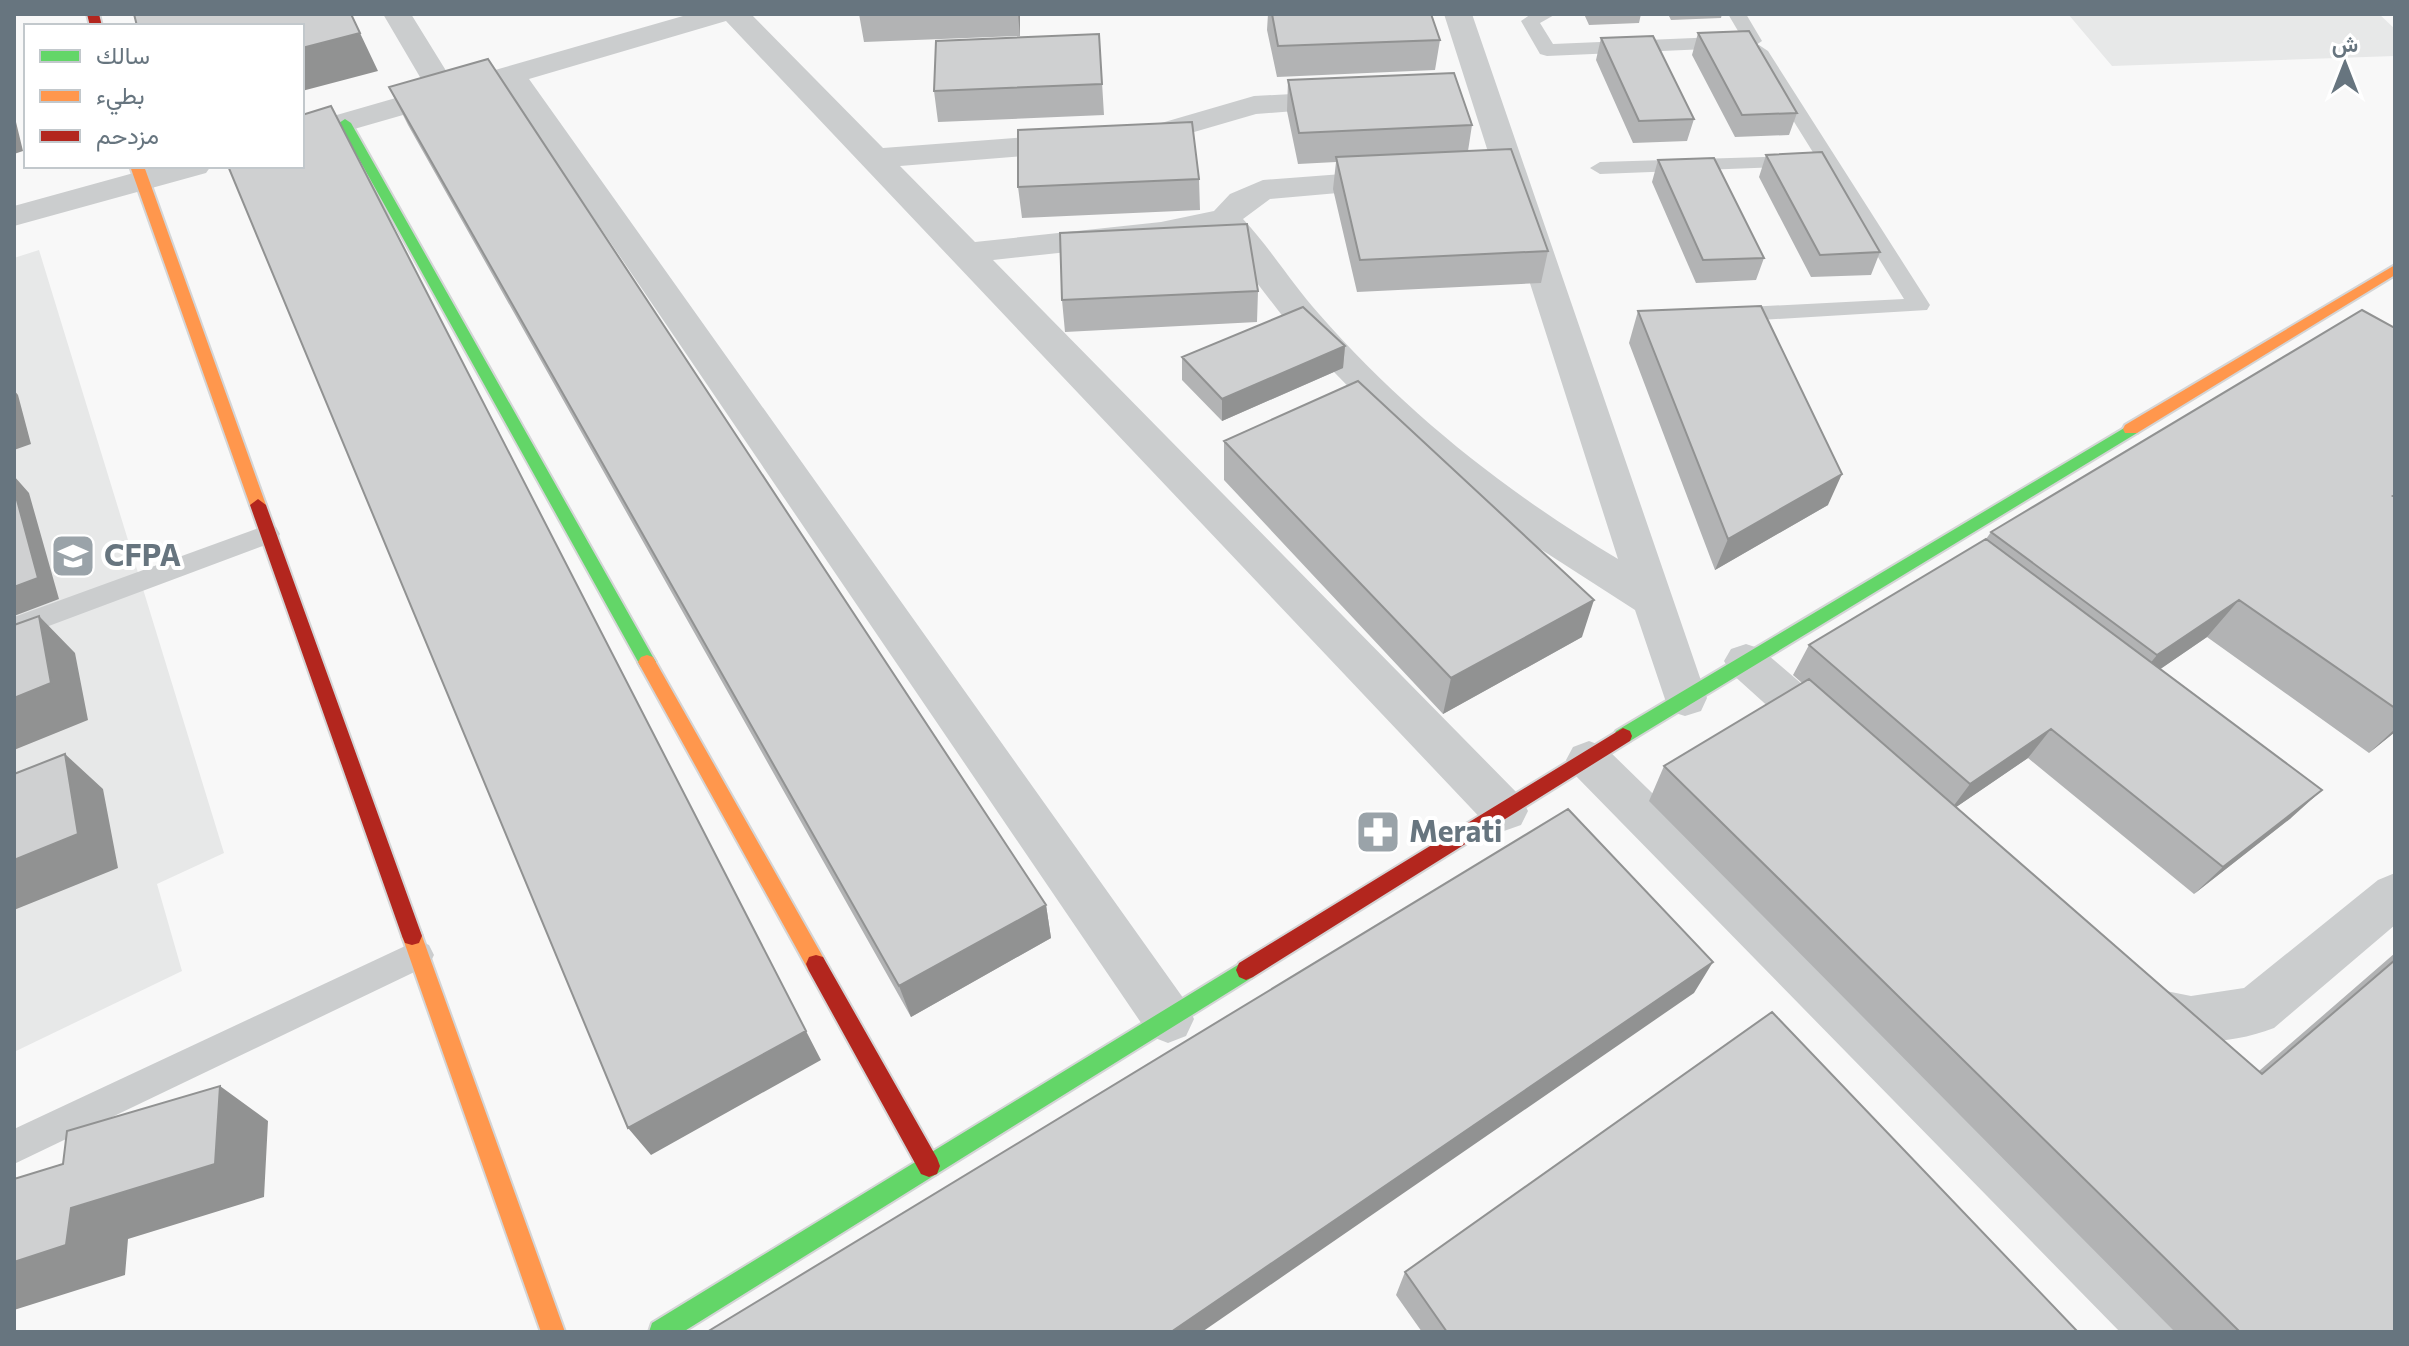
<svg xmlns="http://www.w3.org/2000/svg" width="2409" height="1346" viewBox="0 0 2409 1346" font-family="Commissioner,Vazirmatn,sans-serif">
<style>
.built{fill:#e7e8e8}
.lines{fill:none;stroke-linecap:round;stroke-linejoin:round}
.fast-casing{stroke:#d4d5d6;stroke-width:4}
.slow-casing{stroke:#d4d5d6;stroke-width:4}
.jam-casing{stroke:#d4d5d6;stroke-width:4}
.lane{fill:#cbcdce;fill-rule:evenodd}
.street{fill:#cbcdce;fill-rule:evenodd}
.fast{fill:#63d668;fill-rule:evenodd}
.slow{fill:#ff974d;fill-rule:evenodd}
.jam{fill:#b3261e;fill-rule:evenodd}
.wall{fill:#b2b3b4}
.shaded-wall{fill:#919292}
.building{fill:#cfd0d1;stroke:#919292;stroke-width:2}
.labels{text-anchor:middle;stroke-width:8;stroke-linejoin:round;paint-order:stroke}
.poi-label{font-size:30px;font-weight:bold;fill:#67757f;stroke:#fff;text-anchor:start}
</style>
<rect width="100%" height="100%" fill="#f8f8f8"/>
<path class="built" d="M2068 14H2379L2395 29V56L2112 66Z
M39 250 224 853 157 884 182 971 14 1052V258Z"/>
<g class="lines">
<g class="fast-casing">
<path id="fast" d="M345 119 351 123 653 657 656 662 653 667H641L339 123Z
M2131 424 2137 425 2139 429 2137 433 1630 741H1616L1614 736 1616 731Z
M1246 960 1253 963 1256 970 1253 977 683 1332H649L652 1323Z"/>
</g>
<g class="slow-casing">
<path id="slow" d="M130 166H144L266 505 264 509 258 511 250 505Z
M2395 265V275L2137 433H2125L2123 429 2125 425Z
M647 655 653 657 823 957 826 964 823 971 816 973 809 971 638 662 641 657Z
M412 927 419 929 422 936 565 1332H541L402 936 405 929Z"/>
</g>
<g class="jam-casing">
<path id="jam" d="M87 14H99L102 26H90Z
M258 499 266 505 422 936 419 943 412 945 405 943 402 936 250 505Z
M1623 728 1630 731 1632 736 1630 741 1253 977 1246 980 1239 977 1236 970 1239 963Z
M816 955 823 957 937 1158 940 1166 937 1174 929 1177 921 1174 809 971 806 964 809 957Z"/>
</g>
<path class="lane" d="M1531 14H1556L1540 23 1553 44 1741 36 1728 14H1746L1762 41 1753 47 1547 56 1540 54 1521 21Z
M1759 45 1768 51 1930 305 1927 310 1728 322 1717 315 1728 308 1904 299 1750 51Z
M1799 156 1809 162 1806 166 1600 174 1590 168 1600 162Z
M267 525 276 527 280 534 276 541 14 639V617Z
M418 940 429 945 434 955 429 965 14 1164V1129Z"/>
<path class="street" d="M383 14H411L453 82 690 14H751L883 148 1144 128 1254 96 1346 91 1357 94 1361 100 1357 106 1256 114 1146 146 900 166 975 242 1161 222 1214 211 1230 194 1263 180 1395 170 1406 173 1411 180 1406 187 1270 199 1243 219C1271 249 1292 284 1319 314 1406 413 1506 492 1618 559L1444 14H1472L1707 698 1701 711 1685 716 1669 711 1635 610 1489 516 1417 457 1294 331 1217 231 1161 242 993 260 1521 797 1528 811 1521 825 1504 831 1487 825 726 21 529 79 1186 1002 1194 1019 1186 1036 1168 1043 1150 1036 504 86 302 144V125L427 89Z
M159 166H211L206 173 14 226V206Z
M1746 644 1761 649 1845 721 1852 734 1845 747 1829 752 1813 747 1731 673 1724 661 1731 649Z
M1589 741 1605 747 2183 1311 2192 1332H2120L1573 773 1566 760 1573 747Z
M2395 873V925L2274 1028C2224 1047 2172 1046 2123 1027L2115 1010 2123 993 2141 986 2191 996 2244 988 2378 880Z"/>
<use href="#fast" class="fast"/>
<use href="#slow" class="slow"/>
<use href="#jam" class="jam"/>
</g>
<path class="wall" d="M859 14H1020V36L864 42Z
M1268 14H1431L1440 40 1435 70 1277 77 1267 30Z
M1584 14H1641L1639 23 1589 25Z
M1668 14H1722L1721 18 1671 20Z
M1698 33 1797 113 1789 135 1735 137 1692 55Z
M1099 34 1104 115 938 122 934 91Z
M1601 38 1694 119 1687 141 1633 143 1596 60Z
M1288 80 1472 125 1468 151 1548 251 1541 283 1357 292 1333 189 1336 162 1298 164 1287 111Z
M389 87 1046 905 1051 938 911 1017 408 125Z
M1766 155 1880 252 1871 275 1811 277 1759 177Z
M1658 160 1764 258 1756 280 1696 283 1652 182Z
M1199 179 1200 210 1022 218 1018 187Z
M1258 291 1257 322 1065 332 1062 300Z
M1638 311 1828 505 1715 570 1629 343Z
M2395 328V732L2369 753 2207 637 2160 669 2291 818 2194 894 2028 758 1956 807 2259 1071 2395 953V1332H2175L1649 801 1664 766 1802 683 1793 675 1809 645 1986 539 1991 532Z
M1345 346 1343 368 1222 421 1182 380V357Z
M1224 441 1582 637 1443 714 1224 480Z
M1405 1272 2078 1332H1422L1396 1295Z"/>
<path class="shaded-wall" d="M1018 14H1020V36Z
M360 33 378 71 302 91V48Z
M14 118 16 122 23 151 14 154Z
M1345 346 1343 368 1222 421V399Z
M14 390 18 395 31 444 14 450Z
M1842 474 1828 505 1715 570 1728 539Z
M14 476 29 493 59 599 14 616Z
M1594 600 1582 637 1443 714 1451 678Z
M2239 600 2207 637 2127 692 2157 655Z
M39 616 75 653 88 720 14 750V698Z
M2051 729 2028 758 1949 812 1970 784Z
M2395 729V732L2369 753Z
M65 754 103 789 118 868 14 910V860Z
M2322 790 2291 818 2194 894 2223 867Z
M1046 905 1051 938 911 1017 899 986Z
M1713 962 1694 993 1202 1332H1171Z
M806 1031 821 1060 651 1155 628 1128Z
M220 1086 268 1121 264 1197 128 1239 125 1275 14 1310V1262L71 1208Z"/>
<path class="building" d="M134 14H351L360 33 302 48V26H137Z
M1272 14H1431L1440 40 1278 46Z
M1749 31 1797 113 1742 115 1698 33Z
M1099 34 1102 84 934 91 936 41Z
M1653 36 1694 119 1639 121 1601 38Z
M488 59 1046 905 899 986 389 87Z
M1454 73 1472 125 1299 133 1288 80Z
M331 106 806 1031 628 1128 228 166H302V115Z
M1192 122 1199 179 1018 187V130Z
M1511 149 1548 251 1360 260 1336 157Z
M1822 152 1880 252 1820 255 1766 155Z
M1714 158 1764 258 1703 260 1658 160Z
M1247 224 1258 291 1062 300 1060 233Z
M1761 306 1842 474 1728 539 1638 311Z
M1303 307 1345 346 1222 399 1182 357Z
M2362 310 2395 328V495L2393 496 2395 497V708L2239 600 2157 655 1991 532Z
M1358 381 1594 600 1451 678 1224 441Z
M14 489 38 578 14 587Z
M1986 539 2322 790 2223 867 2051 729 1970 784 1809 645Z
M39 616 51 683 14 698V625Z
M1809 679 2262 1074 2395 960V1332H2240L1664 766Z
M65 754 78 834 14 860V774Z
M1568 809 1713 962 1171 1332H707Z
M1772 1012 2078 1332H1447L1405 1272Z
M220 1086 215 1164 71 1208 66 1245 14 1262V1179L63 1164 67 1131Z"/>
<defs>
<g id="university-square" transform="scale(2.3)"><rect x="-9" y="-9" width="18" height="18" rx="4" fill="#9aa3a9" stroke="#fff"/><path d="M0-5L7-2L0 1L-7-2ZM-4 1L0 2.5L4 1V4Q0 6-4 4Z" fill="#fff"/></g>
<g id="pharmacy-square" transform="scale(2.3)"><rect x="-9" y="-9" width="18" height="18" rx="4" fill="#9aa3a9" stroke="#fff"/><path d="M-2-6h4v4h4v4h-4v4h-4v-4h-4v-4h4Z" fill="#fff"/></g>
</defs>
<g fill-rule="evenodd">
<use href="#university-square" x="73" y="556"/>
<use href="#pharmacy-square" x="1378" y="832"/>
</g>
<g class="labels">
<g class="poi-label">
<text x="104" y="566">CFPA</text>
<text x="1409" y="842">Merati</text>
</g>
</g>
<rect width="2409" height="1346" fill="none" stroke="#67757f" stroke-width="32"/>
<rect x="24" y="24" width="280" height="144" fill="#ffffff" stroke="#c2c8cc" stroke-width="2"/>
<rect x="40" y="50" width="40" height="12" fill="#63d668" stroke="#c2c8cc" stroke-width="2"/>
<text x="96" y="64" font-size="24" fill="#67757f">سالك</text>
<rect x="40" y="90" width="40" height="12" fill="#ff974d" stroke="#c2c8cc" stroke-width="2"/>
<text x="96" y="104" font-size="24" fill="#67757f">بطيء</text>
<rect x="40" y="130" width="40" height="12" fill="#b3261e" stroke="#c2c8cc" stroke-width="2"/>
<text x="96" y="144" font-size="24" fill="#67757f">مزدحم</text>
<g transform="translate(2345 64)" stroke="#ffffff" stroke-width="6" paint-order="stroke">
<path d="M0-6L14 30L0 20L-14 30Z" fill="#67757f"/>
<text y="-12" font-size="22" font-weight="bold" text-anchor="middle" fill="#67757f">ش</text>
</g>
</svg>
